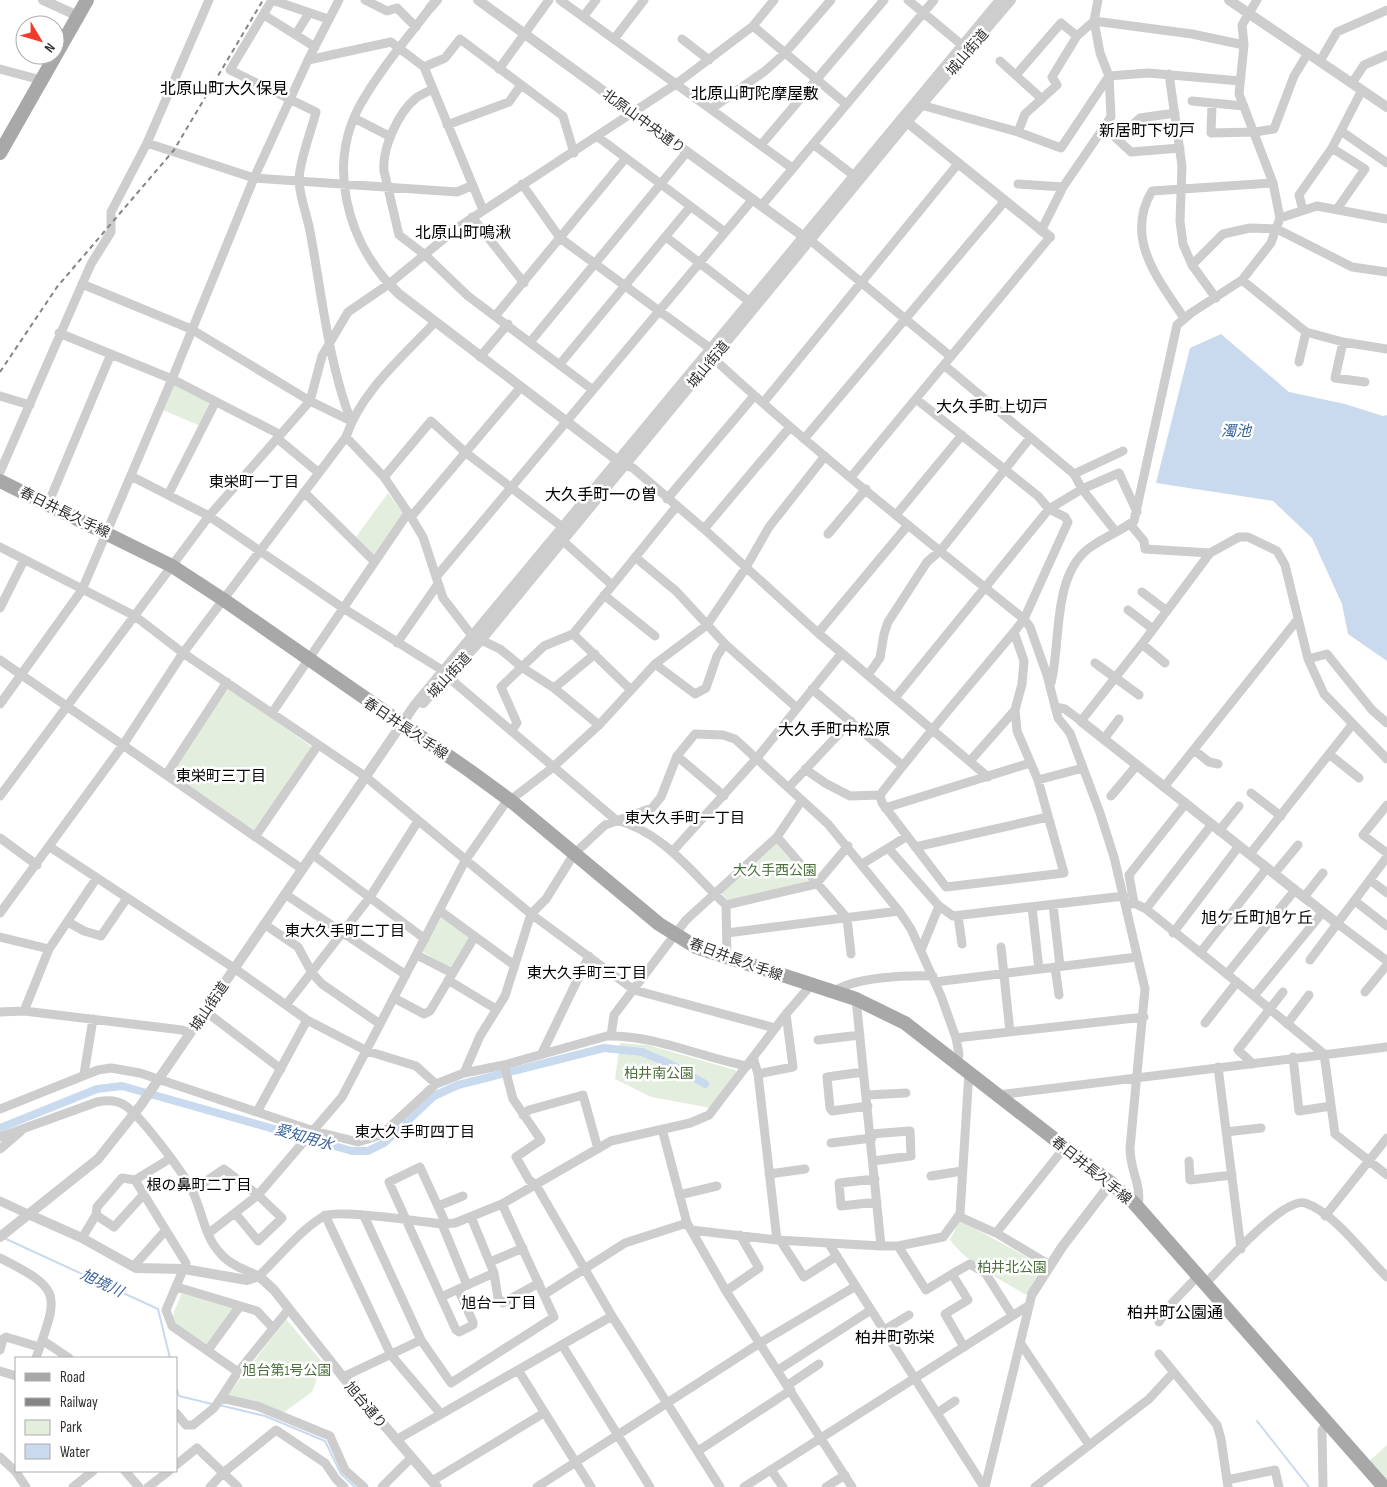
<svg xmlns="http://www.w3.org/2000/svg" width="1387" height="1487" viewBox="0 0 1387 1487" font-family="'Sofia Sans Condensed','Noto Sans JP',sans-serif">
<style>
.green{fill:#e4eede}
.water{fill:#c9daef}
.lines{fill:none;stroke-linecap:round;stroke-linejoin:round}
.stream{stroke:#c9daef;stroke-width:2}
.canal{stroke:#c9daef;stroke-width:8}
.minor{stroke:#cdcdcd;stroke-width:9}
.tertiary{stroke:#cdcdcd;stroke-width:10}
.primary{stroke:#a8a8a8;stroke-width:14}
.rail{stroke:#858585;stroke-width:2;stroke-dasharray:5 4;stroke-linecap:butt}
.labels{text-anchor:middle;stroke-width:5;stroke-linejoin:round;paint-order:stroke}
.street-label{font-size:14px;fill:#303030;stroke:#fff}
.park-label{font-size:14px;fill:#4a703a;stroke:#fff}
.water-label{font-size:15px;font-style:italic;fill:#386399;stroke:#fff}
.neighbourhood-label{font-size:15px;fill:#000;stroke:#fff}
.quarter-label{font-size:16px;fill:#000;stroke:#fff}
</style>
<rect width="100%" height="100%" fill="#fff"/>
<path class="green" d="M173 384 212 404 200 426 163 410Z
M388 493 404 514 375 556 356 537Z
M229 688 312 747 255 831 171 774Z
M776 843 808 881 729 901 721 893Z
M441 917 471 939 450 969 422 951Z
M620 1043 648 1045 735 1070 737 1073 711 1108 651 1097 615 1079Z
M960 1220 1043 1266 1026 1295C1000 1279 969 1265 950 1240Z
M183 1290 235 1308 209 1348 172 1326 174 1312Z
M286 1319 323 1363 312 1392 283 1413 230 1399 228 1395Z
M1387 1445V1487L1365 1465Z"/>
<path class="water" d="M1221 334 1289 392 1345 404 1383 416 1387 415V661L1348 634 1342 604 1312 538 1273 501 1156 483 1190 348Z"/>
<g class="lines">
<path class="stream" d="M4 1238 158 1309 170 1358
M176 1387 179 1396 212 1404
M219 1405 265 1416 325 1441 341 1474 355 1487
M1257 1421 1309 1487"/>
<path class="canal" d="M0 1128 97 1089 122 1086 352 1151H368L384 1143 434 1096 458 1085 604 1048 642 1052 670 1064 705 1084"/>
<path class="minor" d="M272 0 230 70 316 112C311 132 300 159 299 179 299 195 307 215 310 231 322 295 328 361 351 421
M272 0 328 19
M365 0 387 11 397 8 416 27
M560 0 792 168
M908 0 962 45
M264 15 315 47
M583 17 596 0
M753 26 846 104
M296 34 309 13
M614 39 644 0
M682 39 709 60
M308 60 391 42 424 67 445 58 460 39 563 116 574 153
M1000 61 1042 99
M1320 61 1337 32 1387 10
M424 67 483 210
M0 69 41 80
M499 69 549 0
M1169 74 1182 166 1180 221 1183 244 1192 265 1216 298
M1016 75 1061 23 1077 36
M1109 76 1148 73 1240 81
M1352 83 1364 65 1387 55
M433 89C427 92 420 95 416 98 398 113 382 148 384 171L399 235 424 254 468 296 593 390
M1192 101 1244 106
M1212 104 1211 133 1255 132 1274 129 1294 76 1308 53
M921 105 1018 132 1061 148 1109 76
M711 109 765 71 785 53 831 0
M354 118 389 136
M447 125 509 102 521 85
M1104 127 1131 152 1180 148
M1341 131 1387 163
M1018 132 1025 114 1057 85 1052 77 1077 36 1094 21 1192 34 1244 45
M598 137 725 232
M1117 139 1140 118 1175 113
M147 143 254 178 457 192 471 186
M813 144 853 175
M761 145 884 0
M1332 148 1365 169 1337 209
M522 184 560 238 711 349
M1018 184 1063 187
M762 205 934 0
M1303 210 1299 195 1332 148 1362 90
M472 217 524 283
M1280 218 1317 206 1387 219
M1041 231 1063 187 1111 117 1109 76 1100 53 1094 21 1098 0
M666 237 750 302
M810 240 950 356
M1192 265 1223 234 1250 228 1277 229 1352 267 1387 272
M1242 280 1306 332 1343 342 1387 349
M82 284 191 329 310 401 351 421
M389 284C347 237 328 166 359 107 378 72 406 40 430 8
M496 315 625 159
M1184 318C1158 279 1124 238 1152 191L1273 183
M59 333 172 379 277 433 278 439 319 473
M531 341 687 152
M1343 342 1335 378 1365 382
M480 357 508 324
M714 359C813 450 919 534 1024 619L1030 627 1047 675 1058 718 1070 733 1100 813 1114 857 1145 989 1130 1148C1130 1172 1142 1183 1138 1208
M1299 362 1306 332
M560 364 690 207
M944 365 1074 474 1082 489 1116 532
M0 396 30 405
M916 399 1038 496 1049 509 1065 517 1068 522 1024 619 1014 632C969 686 923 739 880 795L882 803 946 887 1064 873 1038 780 1017 731 1015 710 1022 684 1024 661 1014 632
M763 403 957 165
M346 437 384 477 411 517 423 537 443 598 473 637
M804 439 1004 202
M624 465 633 468 704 529 818 633 988 777
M0 472 91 264 111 232V212L147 143 209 0
M1074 474 1123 451
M131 476 209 516 343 608 442 670
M384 477 431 421 465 452 561 526
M851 477 1050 237
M304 492 374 561
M168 495 215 403
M667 499 754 396
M48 504 111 354
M896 515 962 435
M411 517 520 388
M1130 524 1144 541 1145 549 1210 553
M704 529 790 427
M828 534 866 489
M562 540 612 585
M0 547 135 616 183 653 366 777 531 914 634 990 775 1028
M635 557 676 591 725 644 797 708
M436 577 753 199
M1142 592 1167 611
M604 595 655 636
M0 608 24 560
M1128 610 1153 629
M818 633 908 525
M573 634 631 690
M481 640 500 649 523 668 554 688 599 725
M397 643 438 584
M1142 644 1165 663
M1308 659 1327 654 1372 710 1387 723
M0 660 302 869
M1095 663 1139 695
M655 664 695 694 706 688 717 656 725 644
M868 675 880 658 884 634 888 622 927 562 941 550 1030 438
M448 677 616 820C663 832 692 873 726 905L727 958
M1051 683C1061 644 1052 577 1088 549 1102 538 1119 532 1134 521L1177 325 1191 313 1242 280 1271 243 1280 218 1273 183 1239 94 1244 45 1242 25 1257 0
M554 688 595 654
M812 689 903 766
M895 698 1049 509 1082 489 1119 473 1137 512
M0 704 82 590 172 379 254 178 308 60 339 0
M1055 707 1065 709 1081 721 1145 640 1210 553 1239 537H1248L1277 551 1285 565 1308 659 1324 694 1387 759
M272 713 408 513
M512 730 517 723 501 687 544 646 573 634 676 507
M1104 739 1119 719
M1194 750 1209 762 1218 764
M1329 754 1359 778
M677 756 724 796
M970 761 1015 710
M805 769 825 783 850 796 880 795
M166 775 227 682
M1038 780 1083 768
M789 787 851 721
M1164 787 1298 619
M1251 793 1281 816
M0 796 209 516 310 401 322 356 348 312 389 284 457 228 676 84 753 26 774 0
M1111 796 1137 765
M1387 805 1363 835 1387 853
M885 808 1030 763
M1219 831 1239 806
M255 837 318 745
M777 837 847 918 851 954
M0 838 37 865
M50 847 234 968 307 1020 367 1051 416 1066 436 1084
M915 847 1048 817
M889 849 939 906 953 916 1124 896
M672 852 756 759 841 654
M312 854 425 939
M1250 854 1352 725
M862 864 906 837
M1274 874 1298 845
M1370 880 1387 893
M285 894 406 975
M1304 897 1323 873
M1355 901 1387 926
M1134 903 1129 875 1186 803
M726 905 816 884 848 846
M1053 905 1060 966
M1126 906 1134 903 1146 909 1254 996 1323 912
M1032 907 1039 969
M1146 909 1212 824
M440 911 514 965
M0 913 123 745 183 653 346 437C361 391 403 357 435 322
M958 916 962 944
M68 922 84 931 101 936 127 898
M264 924 298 947 312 973 322 984 380 1024
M1338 924 1387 961
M727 933 899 911
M1173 933 1239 846
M0 937 49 949
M1001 947 1010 1032
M921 950 939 906
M1200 953 1267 868
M417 955 452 973
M1310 960 1387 857
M1055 967 1059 995
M1227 974 1295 890
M448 980 496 1009
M935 982 1137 957
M833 992C854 977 906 975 933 976
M1365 992 1387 965
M1254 996 1324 1054 1335 1134 1387 1175
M394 998 424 1014 430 1011 475 936
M856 999 881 1246
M286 1005 370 897 418 821
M24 1011 49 949 96 879
M205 1011 281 1069
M0 1012 24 1011 182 1030 190 1033
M1205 1023 1237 982
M1287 1024 1309 995
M611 1036 614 1015 686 920 777 837 802 800
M956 1038 1144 1017
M818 1040 860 1035
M542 1053 589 956
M753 1057 758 1074 777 1240
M1293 1057 1299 1111 1331 1106
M1253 1064 1238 1050 1283 992
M504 1065 513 1099 541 1140 516 1157 529 1180 536 1185 612 1316 720 1487
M1218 1067 1241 1249
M863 1072 827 1077 830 1108 832 1111 868 1106
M464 1073 480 1036 505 996 531 914 546 899 574 854 605 825 652 808 661 797 677 756 695 734 723 735 735 739 828 824 899 911 911 929 941 996 956 1038 959 1054 957 1063
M84 1074 93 1019
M758 1074 793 1067 786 1014
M867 1095 906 1093
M998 1095 1387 1047
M0 1109 98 1070 111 1068 140 1073 314 1131 358 1142 381 1135 436 1084 464 1073 504 1065 607 1036C655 1035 700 1057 747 1066
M257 1112 307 1020
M523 1115 529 1110 583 1095 598 1149
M662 1129 687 1223 726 1291 852 1487
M1226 1132 1261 1128
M871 1134 910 1131 911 1156 873 1161
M0 1137 97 1102C107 1100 117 1100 126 1106 143 1119 182 1171 192 1190 202 1210 204 1236 220 1253 230 1265 245 1270 259 1276 280 1256 299 1231 324 1216 336 1209 424 1222 442 1224L455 1223 502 1204 611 1141 690 1123 709 1115 786 1014 811 985
M831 1143 872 1138
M0 1149 21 1131
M1189 1161 1190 1180 1232 1175
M769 1174 805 1169
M931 1176 962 1171
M875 1179 839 1183 841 1206 877 1202
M135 1180 171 1158
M192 1191 224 1169 258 1195 282 1218 258 1241 235 1213
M679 1195 717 1186
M0 1201 28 1214
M438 1206 463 1196
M96 1215 114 1227 144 1194
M325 1215 391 1355 441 1414
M364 1216 421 1340 451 1383 554 1317 502 1204
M958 1216 998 1234 1050 1265
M1325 1216 1387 1138
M471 1217 494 1273 498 1298 503 1303 539 1283
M442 1224 467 1285
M446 1224 420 1167 389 1182 441 1297 494 1273
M691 1230 777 1240 881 1246H898L943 1237 960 1214 969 1072
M209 1233 258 1195 342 1097 465 861 504 805 552 768 599 725 655 664 707 625 745 569 769 527 825 456
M996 1233 1065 1147
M82 1238 96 1215 97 1207 122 1178 135 1180 186 1263 166 1310 172 1326 238 1372
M780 1240 804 1277 837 1256
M829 1244 984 1487
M898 1246 926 1290 952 1274
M0 1258C64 1290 58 1294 36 1358
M490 1262 523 1248
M133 1267 166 1230
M1206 1283C1223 1266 1283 1197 1305 1203 1334 1212 1365 1256 1387 1277
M177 1287 257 1311 273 1328
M726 1291 759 1268 740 1235
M545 1294 625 1243 687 1223
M441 1297 456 1330 459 1332 473 1325V1322L458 1289
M288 1310 238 1372 221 1398 257 1406 330 1436 345 1470 364 1487
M1159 1322 1173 1302 1198 1276
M884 1330 909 1315
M42 1340 69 1358
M1021 1344 1089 1445
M562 1345 650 1487
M964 1347 945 1314 968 1300 952 1274 970 1264 986 1274 1012 1315
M0 1350 3 1339 6 1337 39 1347
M208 1350 240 1306
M1159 1354 1217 1425 1221 1439 1228 1487
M518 1370 591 1487
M778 1370 871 1310
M0 1371 16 1376
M343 1377 421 1340
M788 1385 819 1364
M176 1413 186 1425H193L214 1408 221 1398
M937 1413 955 1401
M396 1440 612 1316
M698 1451 791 1390
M0 1457 16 1472 26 1487
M176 1465 197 1448 238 1487
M771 1470 783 1487
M125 1471 139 1487
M1227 1480 1275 1470 1279 1487
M432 1481 544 1413
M73 1487 93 1471
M148 1487 169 1471
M210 1487 223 1473 276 1430 325 1463 336 1479 344 1487
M382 1487 411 1458
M537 1487 760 1343 856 1286
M744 1487 1028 1306
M826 1487 845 1475
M985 1487 1032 1294
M1035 1487 1149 1399 1173 1373
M1323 1487 1322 1430 1327 1423"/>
<path class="tertiary" d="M43 0 78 16
M478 0 807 239
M1229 0 1387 107
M430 8 437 0
M907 122 1050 237
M389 284 399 294 621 463
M423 703 481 640 913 115 1011 0
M1081 721 1338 924
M28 1214 82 1238 136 1268 184 1269 247 1280 259 1276 274 1290 343 1377 437 1487
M0 1237 98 1159 141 1105 414 706 1000 0
M1032 1294 1062 1247 1111 1183"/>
<path class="primary" d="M0 153 87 0
M0 481 172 566 224 600 470 771 511 801 659 924 696 947 856 999 905 1023 1111 1183 1134 1203 1384 1487"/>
<path class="rail" d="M0 372 57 287 174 150 263 0"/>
</g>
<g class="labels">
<g class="street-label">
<text transform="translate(967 52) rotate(-49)" y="5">城山街道</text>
<text transform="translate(644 121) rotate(36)" y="5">北原山中央通り</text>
<text transform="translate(708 364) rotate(-50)" y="5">城山街道</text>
<text transform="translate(65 512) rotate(26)" y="5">春日井長久手線</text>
<text transform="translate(449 675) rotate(-47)" y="5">城山街道</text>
<text transform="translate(406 728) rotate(34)" y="5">春日井長久手線</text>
<text transform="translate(736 959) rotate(20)" y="5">春日井長久手線</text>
<text transform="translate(209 1006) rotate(-56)" y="5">城山街道</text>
<text transform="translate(1092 1170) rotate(39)" y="5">春日井長久手線</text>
<text transform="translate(366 1405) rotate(50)" y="5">旭台通り</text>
</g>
<g class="park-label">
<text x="775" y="875">大久手西公園</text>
<text x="659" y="1078">柏井南公園</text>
<text x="1012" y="1272">柏井北公園</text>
<text x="287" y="1375">旭台第1号公園</text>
</g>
<g class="water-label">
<text x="1236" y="436">濁池</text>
<text transform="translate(304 1137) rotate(16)" y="5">愛知用水</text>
<text transform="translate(102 1283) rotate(25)" y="5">旭境川</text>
</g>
<g class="neighbourhood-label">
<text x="254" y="487">東栄町一丁目</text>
<text x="221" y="781">東栄町三丁目</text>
<text x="685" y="823">東大久手町一丁目</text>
<text x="345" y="936">東大久手町二丁目</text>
<text x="587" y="978">東大久手町三丁目</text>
<text x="415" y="1137">東大久手町四丁目</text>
<text x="199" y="1190">根の鼻町二丁目</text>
<text x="499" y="1308">旭台一丁目</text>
</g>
<g class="quarter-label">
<text x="224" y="94">北原山町大久保見</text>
<text x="755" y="99">北原山町陀摩屋敷</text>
<text x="1147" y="136">新居町下切戸</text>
<text x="463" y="238">北原山町鳴湫</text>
<text x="992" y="412">大久手町上切戸</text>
<text x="601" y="500">大久手町一の曽</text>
<text x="834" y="735">大久手町中松原</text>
<text x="1257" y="923">旭ケ丘町旭ケ丘</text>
<text x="1175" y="1318">柏井町公園通</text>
<text x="895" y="1343">柏井町弥栄</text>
</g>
</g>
<rect x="15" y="1357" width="162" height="115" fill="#ffffff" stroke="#acacac"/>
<rect x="25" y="1373" width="25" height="8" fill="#a8a8a8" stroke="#acacac"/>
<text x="60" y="1382" font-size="15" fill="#303030">Road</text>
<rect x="25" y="1398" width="25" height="8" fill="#858585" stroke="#acacac"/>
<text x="60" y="1407" font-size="15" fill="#303030">Railway</text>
<rect x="25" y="1420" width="25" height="15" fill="#e4eede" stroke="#acacac"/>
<text x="60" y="1432" font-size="15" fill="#303030">Park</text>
<rect x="25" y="1444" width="25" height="15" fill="#c9daef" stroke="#acacac"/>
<text x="60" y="1457" font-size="15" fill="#303030">Water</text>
<g transform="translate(40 40) rotate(128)"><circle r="24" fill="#ffffff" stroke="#acacac"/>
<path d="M0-4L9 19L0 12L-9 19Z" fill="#f23b28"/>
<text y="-8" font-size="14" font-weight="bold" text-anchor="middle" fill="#303030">N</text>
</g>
</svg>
